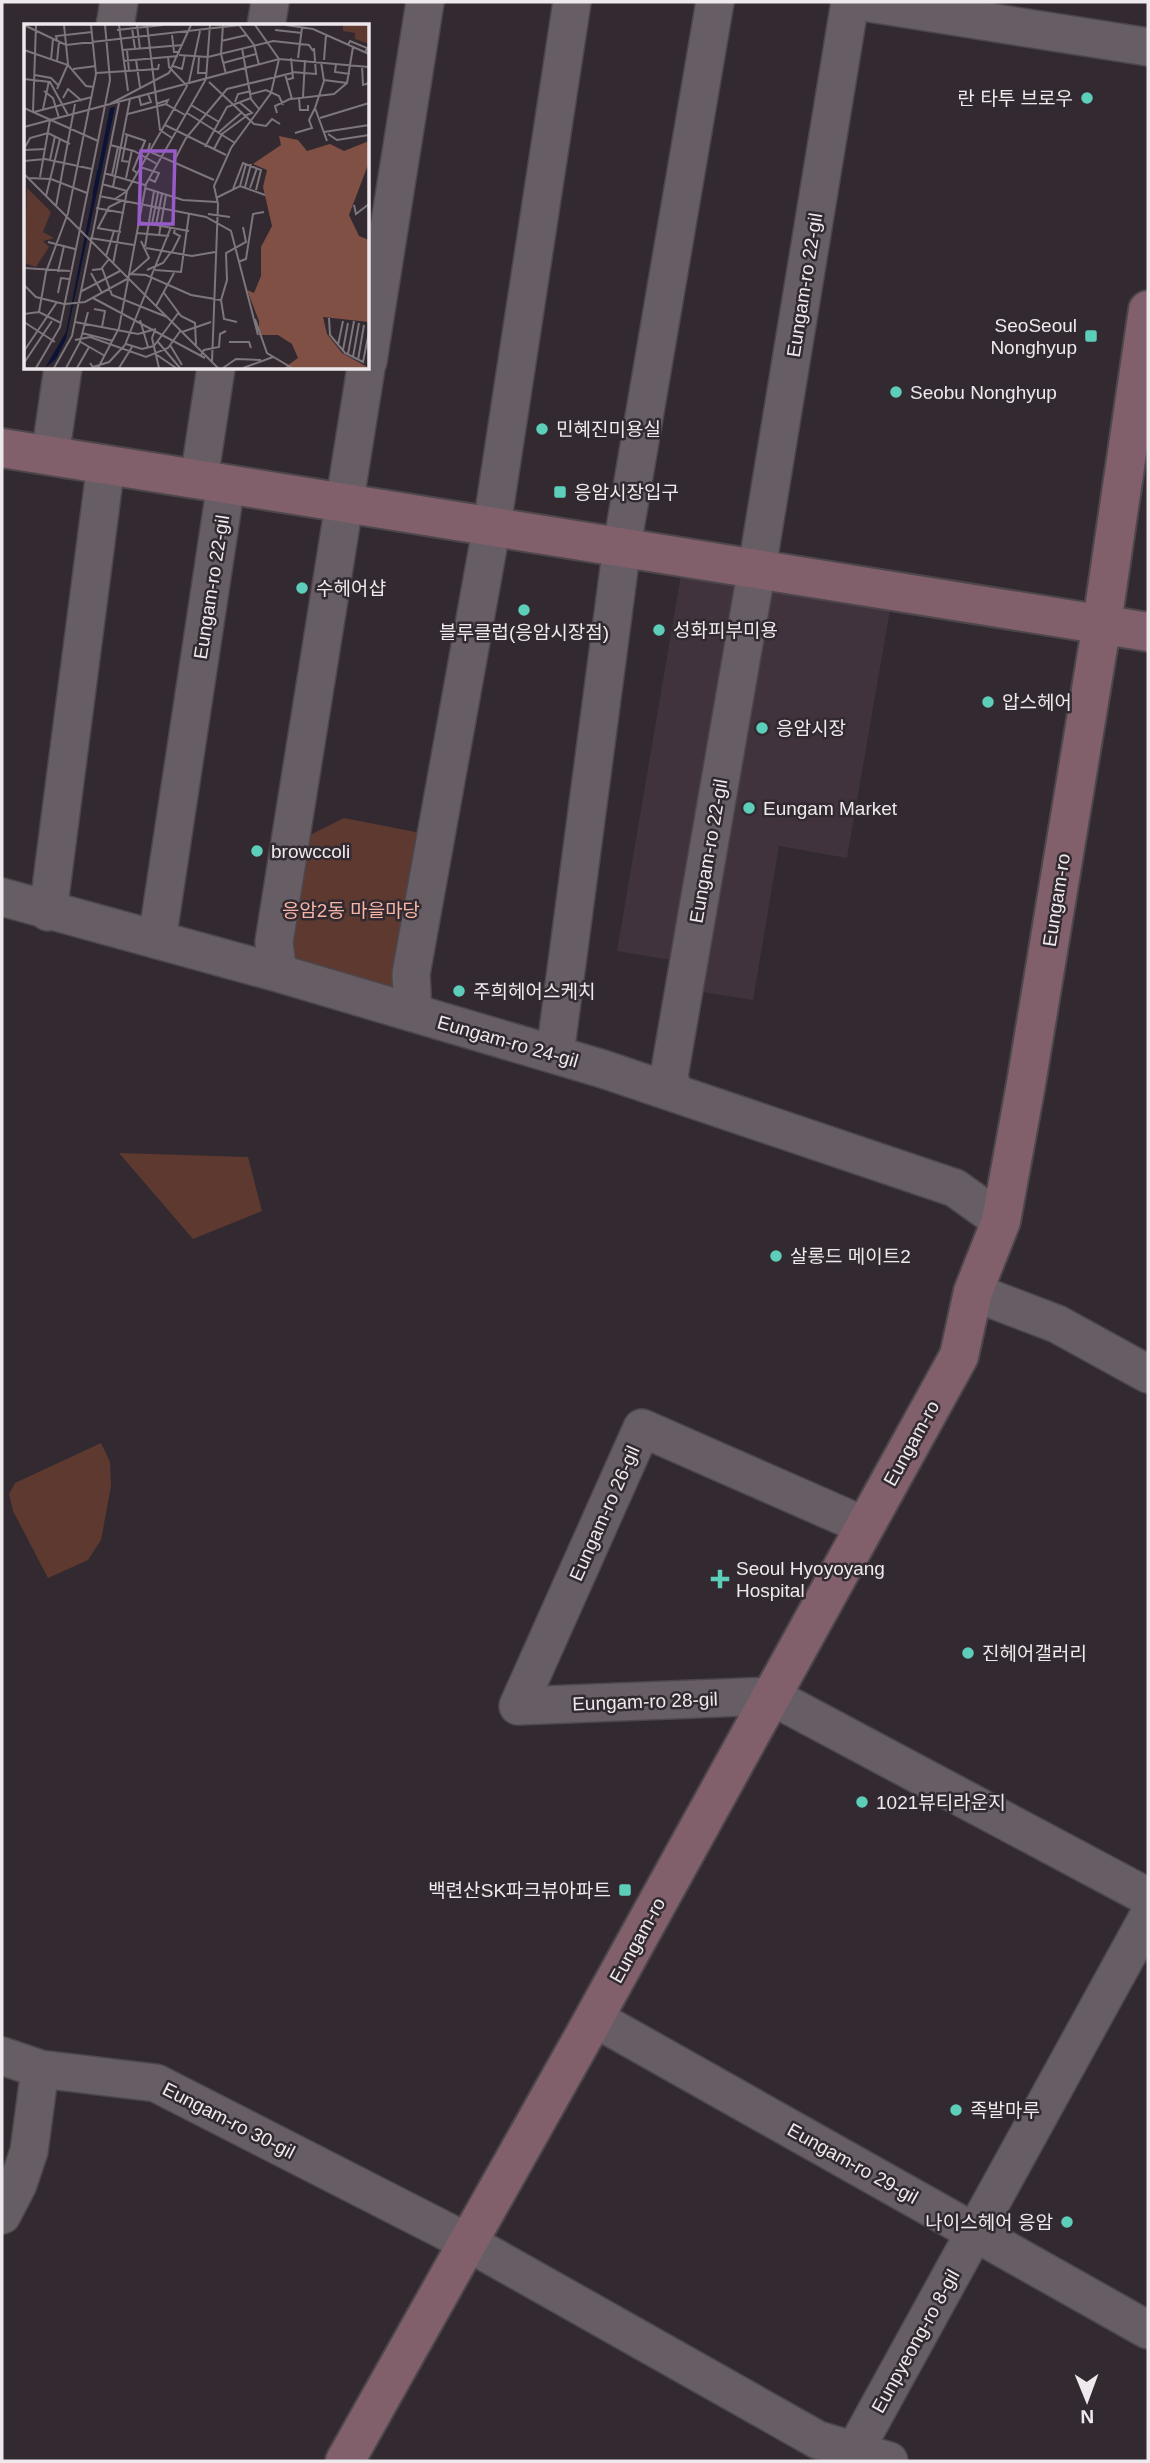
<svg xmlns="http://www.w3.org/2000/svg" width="1150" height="2463" viewBox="0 0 1150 2463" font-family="Arial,'Noto Sans KR',sans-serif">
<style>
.built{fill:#40333d}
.green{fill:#5e3930}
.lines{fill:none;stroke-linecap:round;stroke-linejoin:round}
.street-casing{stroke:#4d464b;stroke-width:40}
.secondary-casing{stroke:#4d464b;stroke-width:42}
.street{stroke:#675e65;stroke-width:37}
.secondary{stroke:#81606c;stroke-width:38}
.poi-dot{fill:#5dceb9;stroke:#322a30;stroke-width:2.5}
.labels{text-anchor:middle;stroke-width:5;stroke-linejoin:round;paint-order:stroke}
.poi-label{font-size:19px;fill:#eee9ed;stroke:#322a30;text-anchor:start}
.street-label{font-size:19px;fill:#eee9ed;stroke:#322a30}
.park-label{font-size:19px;fill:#f6b5a5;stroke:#322a30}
.inset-river{fill:none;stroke:#0d1337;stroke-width:3.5}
.inset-road{fill:none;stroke:#7d767c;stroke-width:2}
.view{fill:#985bca;fill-opacity:0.15;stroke:#985bca;stroke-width:3.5}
.inset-edge{fill:none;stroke:#eee9ed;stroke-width:3.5}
</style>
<rect width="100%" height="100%" fill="#322a30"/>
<path class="built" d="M681 575 890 610 847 858 779 846 753 1000 684 989 688 963 617 951Z"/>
<path class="green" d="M344 818 436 836 400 985 352 1000 291 977 284 875 310 835Z
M119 1153 248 1157 262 1211 193 1239Z
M101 1443 110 1462 111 1486 101 1540 88 1560 48 1578 13 1511 9 1494 15 1483Z"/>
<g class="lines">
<g class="street-casing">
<path id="street" d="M863 2 1148 47
M115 26 119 2
M266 26 270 2
M368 361 425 2
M50 456 63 368
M199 479 216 368
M2 897 278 973 603 1069 955 1188 1001 1221
M48 912 106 464
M157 940 226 484
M278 973 274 942 366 368
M413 1013 411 974 492 525 572 2
M555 1054 622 546 715 2
M674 1093 669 1076 757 568 850 2
M973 1292 1057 1324 1148 1374
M865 1526 642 1428 518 1706 771 1696 1148 1897
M594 2018 1148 2330
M2 2056 40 2069 156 2083 467 2242 818 2440 889 2461
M2 2215 18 2184 29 2151 40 2069
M849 2461 1148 1917"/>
</g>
<g class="secondary-casing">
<path id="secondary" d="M2 448 1148 632
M345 2461 584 2036 959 1356 973 1292 1001 1221 1026 1084 1102 623 1148 310"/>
</g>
<use href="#street" class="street"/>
<use href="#secondary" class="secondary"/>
</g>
<g class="poi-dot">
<circle cx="1087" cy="98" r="7"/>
<rect x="1084" y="329" width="14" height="14" rx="3.5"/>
<circle cx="896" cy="392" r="7"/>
<circle cx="542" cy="429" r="7"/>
<rect x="553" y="485" width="14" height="14" rx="3.5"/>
<circle cx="302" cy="588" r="7"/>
<circle cx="524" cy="610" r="7"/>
<circle cx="659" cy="630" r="7"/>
<circle cx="988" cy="702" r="7"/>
<circle cx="762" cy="728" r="7"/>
<circle cx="749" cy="808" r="7"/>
<circle cx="257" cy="851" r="7"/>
<circle cx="459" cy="991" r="7"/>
<circle cx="776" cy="1256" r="7"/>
<path d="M716.5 1568.5h7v7h7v7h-7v7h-7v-7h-7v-7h7z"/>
<circle cx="968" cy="1653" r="7"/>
<circle cx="862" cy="1802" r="7"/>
<rect x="618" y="1883" width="14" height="14" rx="3.5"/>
<circle cx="956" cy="2110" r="7"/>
<circle cx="1067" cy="2222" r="7"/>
</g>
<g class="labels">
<g class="poi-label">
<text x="1073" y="105" text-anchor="end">란 타투 브로우</text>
<text x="1077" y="332" text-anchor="end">SeoSeoul<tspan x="1077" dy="22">Nonghyup</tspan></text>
<text x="910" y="399">Seobu Nonghyup</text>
<text x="556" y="436">민혜진미용실</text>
<text x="574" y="499">응암시장입구</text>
<text x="316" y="595">수헤어샵</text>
<text x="673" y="637">성화피부미용</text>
<text x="524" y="639" text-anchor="middle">블루클럽(응암시장점)</text>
<text x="1002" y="709">압스헤어</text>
<text x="776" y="735">응암시장</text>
<text x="763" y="815">Eungam Market</text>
<text x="271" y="858">browccoli</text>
<text x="473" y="998">주희헤어스케치</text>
<text x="790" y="1263">살롱드 메이트2</text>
<text x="736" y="1575">Seoul Hyoyoyang<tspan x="736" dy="22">Hospital</tspan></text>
<text x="982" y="1660">진헤어갤러리</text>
<text x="876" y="1809">1021뷰티라운지</text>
<text x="611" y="1897" text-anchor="end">백련산SK파크뷰아파트</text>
<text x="970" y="2117">족발마루</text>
<text x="1053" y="2229" text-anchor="end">나이스헤어 응암</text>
</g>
<g class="street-label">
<text transform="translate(804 285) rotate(-81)" y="7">Eungam-ro 22-gil</text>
<text transform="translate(211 587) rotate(-81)" y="7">Eungam-ro 22-gil</text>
<text transform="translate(708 851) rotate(-80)" y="7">Eungam-ro 22-gil</text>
<text transform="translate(1056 900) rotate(-81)" y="7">Eungam-ro</text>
<text transform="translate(508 1041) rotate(16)" y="7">Eungam-ro 24-gil</text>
<text transform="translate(911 1443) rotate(-61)" y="7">Eungam-ro</text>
<text transform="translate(604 1513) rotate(-66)" y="7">Eungam-ro 26-gil</text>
<text transform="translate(645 1701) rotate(-2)" y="7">Eungam-ro 28-gil</text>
<text transform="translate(637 1940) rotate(-61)" y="7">Eungam-ro</text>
<text transform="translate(229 2120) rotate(27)" y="7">Eungam-ro 30-gil</text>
<text transform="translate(853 2163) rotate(29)" y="7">Eungam-ro 29-gil</text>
<text transform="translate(915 2341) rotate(-61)" y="7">Eunpyeong-ro 8-gil</text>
</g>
<g class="park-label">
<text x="351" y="917">응암2동 마을마당</text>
</g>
</g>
<g transform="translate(24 24)">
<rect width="345" height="345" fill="#322a30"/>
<path d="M319 1H345V20L331 15V9L319 7ZM3 164 27 188 19 208 30 214 19 217 25 223 12 243 0 239Z" fill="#5e3930"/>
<path d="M255 112 274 116 283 127 306 120 320 127 345 117V138L325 191 335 212 345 216V298L299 293 303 310 318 329 345 344H260L274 334 268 320 254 311H235V297L223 266 230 269 237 252V223L248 202 239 163 243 146 229 140 257 121Z" fill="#815044"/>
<path d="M91 83 42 315 32 335 21 344 42 308 86 84Z" fill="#0d1337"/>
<path class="inset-river" d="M70 171 75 146"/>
<path class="inset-road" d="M0 1 42 21 216 1M95 1 104 67M113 1 116 25M123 1 136 106 148 114M199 1 197 30 202 50M215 1 230 21 235 41M231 1 255 35M262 1 289 5 345 30M108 4 111 25M93 6 139 1M251 6 278 9M148 11 150 28H156M33 16 32 12 68 8M197 17 223 11M324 21 326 17 343 24 341 29M218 24 227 75 235 85M0 26 44 41 62 62 70 63M98 26 159 21M103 26 105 47M155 31 184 33 249 17 285 21 289 27M175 33 174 49H183M274 34 278 4M27 36 29 15M112 36 116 63M300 36 302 11M99 37 154 32M33 38 35 17M297 38 300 57 291 84 303 117M199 39 232 30M312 40 311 48 326 50M149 42 158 45 161 31M338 42 339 61 345 59M49 45 72 42M268 48 292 50 290 24M72 49 134 45 135 40M261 50 268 75 310 70 323 59 329 23M11 51 27 54 35 62M0 55 26 58 44 91M262 56 269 54 267 34M300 56 323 59M165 58 176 7M185 58 230 100 242 102 248 95 256 100M33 65 44 40 40 1M20 67 29 74 35 94M227 70 242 66 255 72 259 81M115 72 117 81 127 78 124 70M279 73 281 36M39 74 44 65 58 77M275 74 276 86H284V81M211 78 214 70 227 67M215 78 228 89 220 92M86 80 145 49 167 1M132 80 144 76 142 80 161 91M167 81 195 98M0 84 74 117M19 85 25 57M9 88 12 1M10 88 68 73M163 89 211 119M253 89 251 82 268 74M104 90 142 80M296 94 345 79M141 101 202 131M0 103 255 35 345 43M300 108 345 101M194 109 217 89M271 109 288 104 285 96 291 84M101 110 122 117M304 110 313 116 345 111M103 111 98 137 106 138M126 119 124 127 190 156M86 121 110 127 133 140M181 123 203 83 227 74M0 125 6 114 24 109 46 120M190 125 198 110 221 93M0 126 22 125M26 136 31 112M0 137 21 135 68 145M149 139 162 114 203 65 268 49M116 143 135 149 131 158 125 155M80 149 121 161M113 149 109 146 121 117M0 150 194 344M88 151 94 123M16 153 26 96M4 154 27 155 63 169M102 154 108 126M78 160 103 167 89 240M216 162 222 140M89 163 106 75M221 163 227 140M121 164 159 176 193 178M226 164 233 144M209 165 219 139 237 146 232 166M22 172 36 115M75 172 182 193 207 207 234 311M192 174 216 162 241 171M91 175 103 167 163 62 145 43 144 32M330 181 332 190 345 180M32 182 51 80M72 184 100 189M184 190 206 193M115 198 165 207M128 200 134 169M132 201 138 170M73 204 97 208M74 204 85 183 97 177M113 209 145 212M135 211 142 171M66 214 110 221M24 218 51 225M121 223 130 167M122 224 168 232 191 228M148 228 156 212 150 209 151 204M82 232 90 207M214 238 222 235 229 190 240 188M0 244 46 247M78 244 88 271 143 293M68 246 77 245 85 235M123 246 139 239 147 228M131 246 157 248 165 190M34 248 40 222M67 249 78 269M105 250 122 251 167 271 197 276 203 256 202 229 222 218 219 203M107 250 125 234 117 217M127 253 147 203M0 261 12 273 40 280M56 268 96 247M34 269 37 254 45 255M140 269 157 292 171 299 172 321M69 274 181 334M197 276 200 295 213 298M41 280 61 278 103 255M132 282 150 249M70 285 81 287 78 303M15 288 22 248 44 189 72 50 67 1M0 290 15 288 37 299M305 294 306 311 321 329 339 338 345 308M231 295 243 329 268 344M116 296 124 323M0 298 31 318M51 298 114 310 132 305M131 306 128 314 135 344M158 308 187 298M58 309 89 317M51 316 66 313 122 333 144 324 157 306M55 317 81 332M134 318 156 344M205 318H225L227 324M102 320 118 325 130 322M146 321 158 341M314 321 319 297M130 322 155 288M319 326 324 299M0 327 33 278M324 330 330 297M133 331 152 344M177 331 180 326 195 323 196 310 202 307M329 333 335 299M334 336 340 301M188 338 194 180 190 162 207 124 247 69 255 35M0 339 28 297M66 339 69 343 85 338 101 321 128 253M12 344 36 303 74 117 86 56 81 1M30 344 48 312 95 79M42 344 56 318 64 288M53 344 65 323M74 344 95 304 122 160 182 55 186 1M95 344 108 323M199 344 212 335 237 336M219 344 249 333"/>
<path class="view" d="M117 127H151L149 200H115Z"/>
<rect width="345" height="345" class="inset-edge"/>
</g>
<rect width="1150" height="2463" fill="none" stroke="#eee9ed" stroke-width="7"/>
<g transform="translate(1087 2400) rotate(179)" stroke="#322a30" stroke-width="5" paint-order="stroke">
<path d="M0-5L12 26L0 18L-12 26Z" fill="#eee9ed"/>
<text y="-10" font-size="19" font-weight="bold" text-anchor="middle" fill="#eee9ed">N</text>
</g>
</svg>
